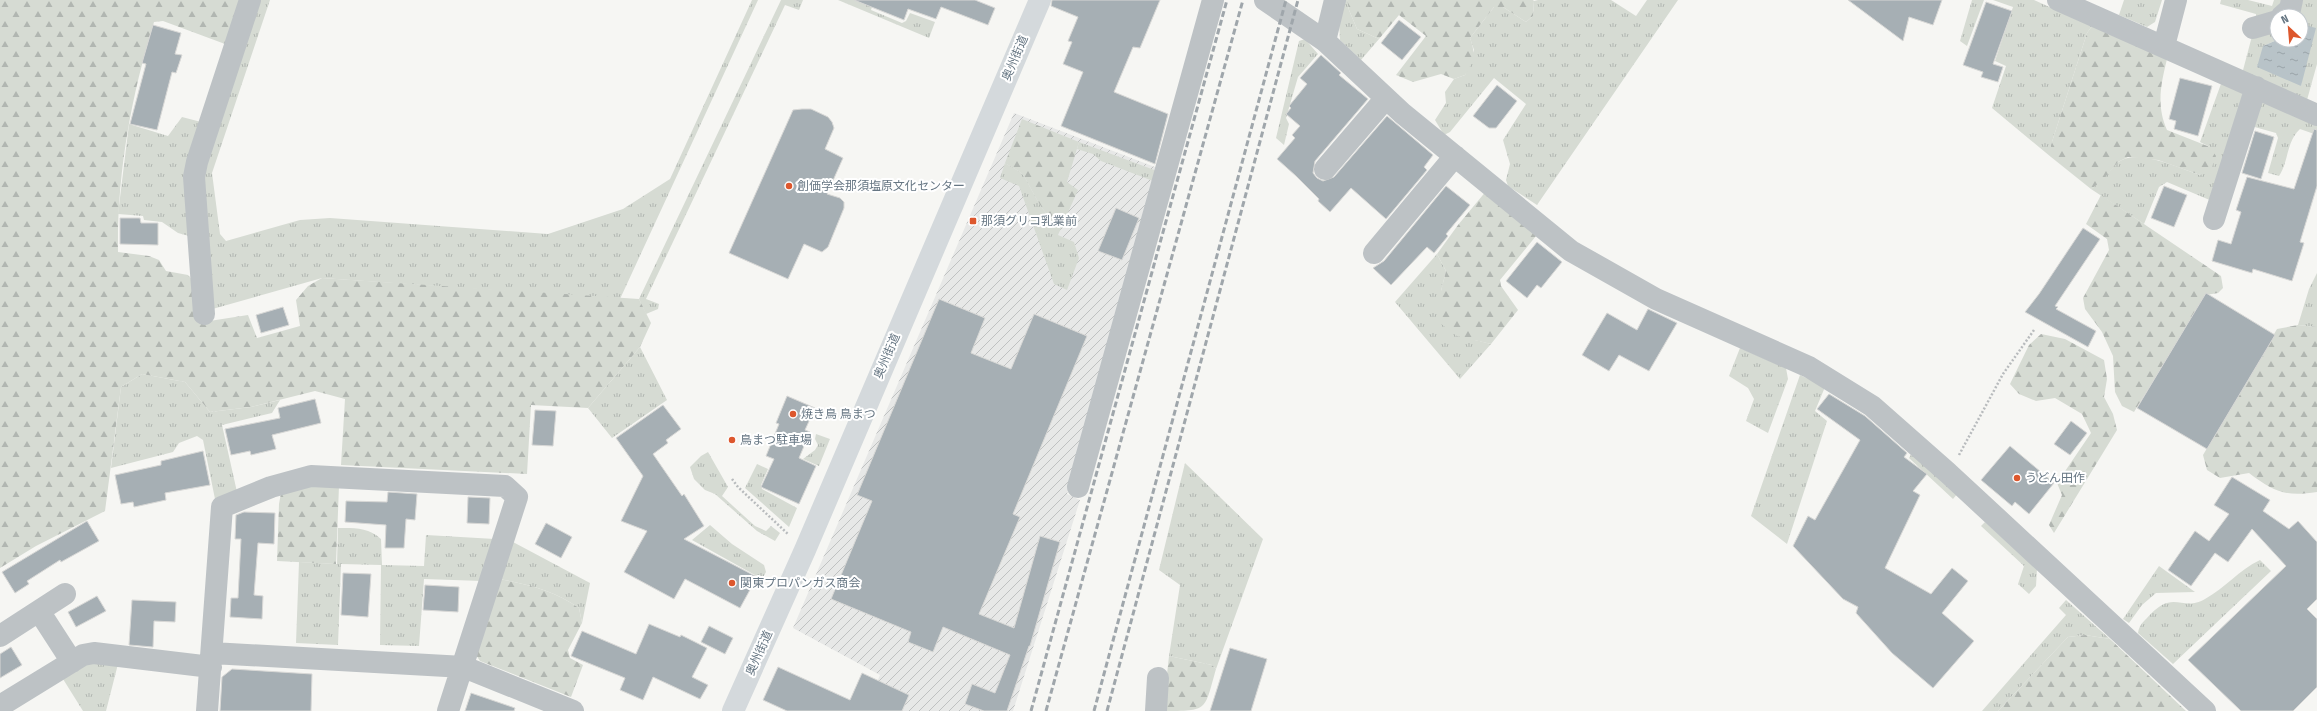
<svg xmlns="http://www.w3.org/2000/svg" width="2317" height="711" viewBox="0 0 2317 711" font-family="'Fira Sans Condensed','Noto Sans JP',sans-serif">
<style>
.industrial{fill:url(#industrial-furrows)}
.grass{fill:url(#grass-tufts)}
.forest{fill:url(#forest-firs)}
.water{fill:url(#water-ripples)}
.building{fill:#a6afb4;stroke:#d8d8d6}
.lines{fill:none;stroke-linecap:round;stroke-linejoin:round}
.path{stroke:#b8bbbd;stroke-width:2.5;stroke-dasharray:2 2;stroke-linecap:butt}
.minor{stroke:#bdc2c5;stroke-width:22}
.major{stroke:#d4d9dc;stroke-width:22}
.rail{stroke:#9fa6ab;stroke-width:3;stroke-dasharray:6 3;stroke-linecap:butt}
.poi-dot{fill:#dd572d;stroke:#fff;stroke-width:1.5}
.labels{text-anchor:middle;stroke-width:4;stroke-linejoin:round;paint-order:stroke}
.street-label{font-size:12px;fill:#667683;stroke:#fff}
.poi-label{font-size:12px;fill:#667683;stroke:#fff;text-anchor:start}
</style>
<defs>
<pattern id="industrial-furrows" width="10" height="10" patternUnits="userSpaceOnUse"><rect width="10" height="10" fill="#e7e8e7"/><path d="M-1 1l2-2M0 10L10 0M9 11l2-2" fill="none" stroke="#bfc1c1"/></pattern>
<pattern id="grass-tufts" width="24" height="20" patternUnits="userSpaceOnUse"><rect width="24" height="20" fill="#d6dbd3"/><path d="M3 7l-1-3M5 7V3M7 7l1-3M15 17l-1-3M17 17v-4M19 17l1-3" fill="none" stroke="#b1b6b1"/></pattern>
<pattern id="forest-firs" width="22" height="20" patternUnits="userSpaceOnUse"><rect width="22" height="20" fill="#d6dbd3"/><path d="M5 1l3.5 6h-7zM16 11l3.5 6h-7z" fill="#b1b6b1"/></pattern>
<pattern id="water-ripples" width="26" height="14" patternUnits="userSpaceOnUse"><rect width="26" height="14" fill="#b8c3c8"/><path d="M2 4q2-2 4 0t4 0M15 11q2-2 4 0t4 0" fill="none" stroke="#99a3a8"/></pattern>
</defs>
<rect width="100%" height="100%" fill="#f6f6f3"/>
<path class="industrial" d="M1014 113 1160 169 1067 494 1080 500 1013 711H865L880 675 793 628Z"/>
<path class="grass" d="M257 0H270L212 173 220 234 226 241 300 220 330 218 548 234 623 209 670 179 752 0H758L620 299 322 278 209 310 200 179Z
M781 0H803L799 10 785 5 646 299 659 304 658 309 646 314 639 299Z
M838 0H874L871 10 902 23 906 21 910 13 935 22 929 38Z
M1345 0H1347L1349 10 1357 29 1379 39 1361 60 1340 40 1339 21Z
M1538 0H1611L1636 16 1647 0H1678L1537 205 1508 186 1506 180 1510 164 1503 140 1526 104 1494 78 1450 132 1444 135 1435 120 1446 103 1445 92 1454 79 1465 75 1474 50 1470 38 1494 7H1503L1526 22 1533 16 1534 1Z
M1972 0H1984L1967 46 1960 41Z
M1993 0H2034L2092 26 2087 33 2051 145V157L1992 108 2006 66 1995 61 2013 7Z
M2124 0H2162L2155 22 2147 27 2119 15Z
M2221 0H2248L2272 6 2274 0H2286L2285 5 2256 20V14L2220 4Z
M2303 0H2317V64L2307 100 2242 74 2252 36 2277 25V40L2263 46 2301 86 2308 26 2301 29V16H2292L2301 6Z
M1305 39 1318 54 1298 77 1286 118 1289 124 1284 145 1276 138 1299 41Z
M2222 81 2247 91 2212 201 2167 182 2159 187 2144 224 2091 189C2102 182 2108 172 2117 163 2135 147 2180 168 2200 175L2210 147 2200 142Z
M2261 101 2317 121V135L2300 129C2286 142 2289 161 2279 176L2268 173 2278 138 2276 133 2251 126Z
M182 117 205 123 189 236 178 233 162 222 144 220 143 216 118 214 129 124 168 136Z
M1079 142 1157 171 1153 181 1101 161 1093 154 1077 149Z
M1005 163C1011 167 1020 171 1024 176 1034 193 1043 217 1062 226L1058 235 1074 242 1079 258 1067 290 1054 284 1019 186 1000 178Z
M1437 254 1446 271 1441 291 1475 340 1491 344 1460 379 1395 302Z
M2317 273V327L2298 325 2309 289Z
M640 347 667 400 612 438 588 408Z
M1740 348 1786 368 1788 379 1768 433 1746 421 1754 399 1748 388 1729 376Z
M142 374 185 382 210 412 251 407 280 400 272 413 222 425 237 492 215 499 203 440 197 436 179 443 173 452 111 468 121 387Z
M1800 375 1825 387 1815 411 1827 421 1787 544 1751 516Z
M816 434 830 439 819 466 803 459 815 450 818 445 815 439Z
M708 452 728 487 722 496 755 526 766 531 771 526 780 533 775 541 757 531 715 494 705 490 694 479 690 467 701 456Z
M1912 453 1958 493 1953 499 1909 458Z
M1185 463 1263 539 1216 669 1212 665 1169 656 1180 585 1159 570Z
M757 464 768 469 761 485 762 489 797 508 789 527 745 488Z
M1985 522 2037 569 2036 586 2029 594 2018 584 2024 566 1981 526Z
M710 525 732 544 764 565 766 572 762 579 692 540Z
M338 528C354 528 368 527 381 539L382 565 424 566 426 535 495 539 482 581 424 579 419 646 380 645 381 565 341 564 338 645 296 643 299 562 337 564Z
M513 542 590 583 582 623 579 608C555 591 528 584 499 579Z
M2260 560 2271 571 2173 664 2138 633C2139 626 2142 623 2147 618 2174 587 2181 613 2205 599 2225 588 2239 570 2260 560Z
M2159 566 2195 592 2156 593 2142 605 2129 623 2123 619Z
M2066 600 2110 639 2085 635 2068 637 1998 711H1982L2066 615 2059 608Z
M95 662 118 664 106 711H83L63 679 86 665Z"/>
<path class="forest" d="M0 0H245L225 44 163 21 154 22C131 97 117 173 118 252L149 256 159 260 166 271 188 275 194 282 203 322 248 315 257 338 300 326 296 300 308 286 322 278 639 299 651 323 640 347 588 408 531 405 527 474 341 465 345 399 315 391 251 407 210 412 185 382 142 374 121 387 105 511 36 546 0 568Z
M1347 0H1533L1534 1 1533 16 1526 22 1503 7H1494L1470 38C1476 54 1474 61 1465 75L1454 79 1441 74 1413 82 1396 75 1426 36 1399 15 1379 39 1357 29 1349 10Z
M2092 26 2167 59C2161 84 2156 105 2167 130L2210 147 2216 156 2210 172 2200 175 2158 160 2128 157 2118 162 2101 182 2091 189 2051 157V145L2087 33Z
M1022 119 1079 142 1067 182 1078 190 1062 226C1043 217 1034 193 1024 176 1020 171 1011 167 1005 163Z
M1487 190 1536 236 1500 280 1501 286 1518 310 1491 344 1457 336 1440 323 1441 291 1446 271 1437 254 1458 225Z
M2101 195 2221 276 2223 288 2218 293 2206 295 2134 412 2122 406 2115 392 2113 356 2102 332 2085 309 2083 298 2109 250 2107 239 2086 224Z
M2298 325 2317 327V492C2286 497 2274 492 2249 473L2220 478 2207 470 2203 455 2277 329Z
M2041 334 2065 339 2104 360 2107 379 2104 397 2113 414 2117 430 2054 533 2049 525 2062 495 2057 483 2091 433 2082 414 2055 398 2036 401 2019 394 2010 384 2029 345Z
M304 485 339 486 336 564 277 561 279 504 281 493Z
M499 579C528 584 555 591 579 608L582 623 568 650 570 658 583 665 571 697 480 661 474 652Z
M2085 635 2110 639 2186 711H1998L2068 637Z
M1169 656 1212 665 1216 669C1204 711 1209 711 1163 711Z"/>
<path class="water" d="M2308 26 2316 28 2301 86 2257 67 2263 46 2277 40H2301V29Z"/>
<path class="building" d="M854 0H975L995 8 988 25 941 7 936 19 908 9 904 20Z
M1052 0H1160L1140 48 1133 47 1114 92 1168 114 1155 164 1061 126 1083 72 1063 64 1072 42 1068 41 1078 17 1051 6Z
M1848 0H1942L1933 25 1909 17 1903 41Z
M1986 2 2012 11 1993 64 2003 67 1998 82 1981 77 1983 72 1963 65Z
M1399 20 1421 37 1402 60 1381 43Z
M153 25 181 33 175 54 182 55 176 73 172 72 157 130 130 124 146 64 142 63Z
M1321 55 1341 73 1339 75 1368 99 1315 161 1313 173 1317 178 1323 181 1334 177 1387 116 1433 155 1424 167 1427 170 1386 219 1351 188 1330 212 1318 201 1319 199 1296 176 1277 159 1295 138 1292 135 1300 126 1286 114 1291 108 1289 106 1307 84 1300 78Z
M2180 78 2212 86 2198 136 2174 129 2176 121 2169 119Z
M1497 85 1517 101 1496 128H1489L1473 116Z
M802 109H811L828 117 832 122 834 128 825 149 843 158 827 194 840 198 844 202V208L828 247 822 252 804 244 788 279 729 253 793 110Z
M2314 129 2317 130V186L2300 242 2304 243 2292 281 2253 269 2252 273 2212 261 2218 240 2231 244 2241 212 2236 210 2247 177 2294 189Z
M2255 131 2274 137 2261 179 2242 173Z
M1446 186 1470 205 1446 234 1448 236 1434 253 1427 247 1391 285 1373 268 1384 261Z
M2164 186 2187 195 2174 227 2151 218Z
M1116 208 1139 218 1122 260 1098 251Z
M120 218H140L141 223H158V245L120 244Z
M2083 228 2100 239 2055 306 2058 307 2056 309 2096 331 2088 347 2025 312 2039 294Z
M1537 242 1562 262 1541 288 1537 285 1527 298 1506 281Z
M2206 293 2275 335 2207 449 2137 408Z
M939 299 985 318 971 353 1011 369 1034 314 1087 336 1013 514 1020 517 979 614 1014 628 1040 536 1060 542 1030 646H1029L1007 711H984L965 704 972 684 995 693 1010 655 943 627 933 652 908 642 911 632 831 599 872 501 857 495Z
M283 307 289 325 261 333 256 315Z
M1648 309 1677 323 1649 371 1619 355 1609 371 1582 355 1607 313 1637 330Z
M1829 394 1865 416 1907 453 1904 457 1927 474 1913 491 1920 495 1885 568 1931 594 1952 568 1968 581 1942 613 1974 641 1933 688 1892 653 1856 613 1858 607 1843 599 1793 546 1808 516 1815 520 1860 440 1817 409Z
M787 396 815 408 805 430 810 432 799 458 816 466 799 504 761 487 774 459 766 456 779 424 776 423Z
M315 399 321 423 272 435 276 449 251 455 250 451 231 455 225 429 280 418 278 408Z
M663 405 681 429 666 440 668 443 653 454 682 496 684 494 704 526 684 539 757 577 740 608 685 579 674 599 624 572 647 531 621 521 643 476 616 438Z
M535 410 556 411 553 446 532 445Z
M2071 421 2087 433 2070 455 2054 444Z
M2010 446 2054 483 2029 514 2015 502 2012 506 1981 480Z
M203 451 210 485 165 493 166 500 134 507 133 502 121 504 115 475 161 465V461Z
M2232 477 2270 500 2263 511 2289 529 2298 521 2317 542V599L2307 609 2317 619V687L2293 711H2241L2188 660 2286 566 2252 529 2228 562 2215 553 2191 586 2168 570 2195 531 2209 541 2229 514 2214 505Z
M388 492 417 494 415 520 406 519 404 548H385L386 525 345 522 346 501 387 502Z
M468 497 490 498 489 524 467 523Z
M244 512 275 513 274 544 258 543 254 595 263 596 262 619 230 617 231 598H238L241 539H235L236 515Z
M87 521 99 541 61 562 60 560 27 581 29 584 15 593 2 572Z
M546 523 572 537 561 558 535 544Z
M343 573 371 574 368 617 341 615Z
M425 585 459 587 458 612 423 610Z
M97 596 106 611 76 627 68 612Z
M132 600 176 602 175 622 154 621 153 647 129 645Z
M649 624 680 637 681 635 707 648 692 677 708 685 700 699 653 677 643 700 620 690 625 678 571 656 582 631 636 654Z
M709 626 733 638 725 654 701 642Z
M11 647 22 665 0 678V654Z
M1230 648 1267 659 1251 711H1210Z
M778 667 850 700 862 673 909 695 902 711H787L763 700Z
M232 669 312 674 311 711H220L222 677Z
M471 693 515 708 514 711H465Z"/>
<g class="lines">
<path class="path" d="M1959 455 2003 374 2034 330
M732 479 738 487 789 535"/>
<path class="minor" d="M1265 0 1325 41 1402 113 1571 251 1656 299 1809 367 1872 406 1948 473 2205 711
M2058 0 2317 115
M2282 16 2290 9 2292 0
M2253 28 2277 21
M1325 41 1335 0
M2164 46 2176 0
M1325 169 1386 98
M2214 219 2256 87
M1374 253 1455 156
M204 314 194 177 197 162 250 0
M1078 487 1213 0
M39 611 72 662
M0 636 65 594
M212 653 464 667 573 711
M0 706 83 655 94 653 211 667
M207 711 222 507 271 487 311 476 505 486 517 497 448 711
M1156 711 1158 678"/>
<path class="major" d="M733 711 805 550 1040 0"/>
<path class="rail" d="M1031 711 1227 0
M1046 711 1243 0
M1094 711 1286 0
M1107 711 1298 0"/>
</g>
<g class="poi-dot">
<circle cx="789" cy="186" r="4"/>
<rect x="969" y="217" width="8" height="8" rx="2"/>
<circle cx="793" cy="414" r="4"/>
<circle cx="732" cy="440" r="4"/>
<circle cx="2017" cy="478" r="4"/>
<circle cx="732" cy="583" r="4"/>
</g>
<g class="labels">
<g class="street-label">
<text transform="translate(1015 58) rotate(-67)" y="4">奥州街道</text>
<text transform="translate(887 356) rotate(-67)" y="4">奥州街道</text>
<text transform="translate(759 653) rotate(-66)" y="4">奥州街道</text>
</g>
<g class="poi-label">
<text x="797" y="190">創価学会那須塩原文化センター</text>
<text x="981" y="225">那須グリコ乳業前</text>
<text x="801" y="418">焼き鳥 鳥まつ</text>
<text x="740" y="444">鳥まつ駐車場</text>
<text x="2025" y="482">うどん田作</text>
<text x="740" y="587">関東プロパンガス商会</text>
</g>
</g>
<g transform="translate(2289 28) rotate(334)"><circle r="19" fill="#ffffff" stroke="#c2c8cd"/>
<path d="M0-3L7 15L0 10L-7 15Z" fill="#dd572d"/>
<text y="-6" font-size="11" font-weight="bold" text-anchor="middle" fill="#667683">N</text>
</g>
</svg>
